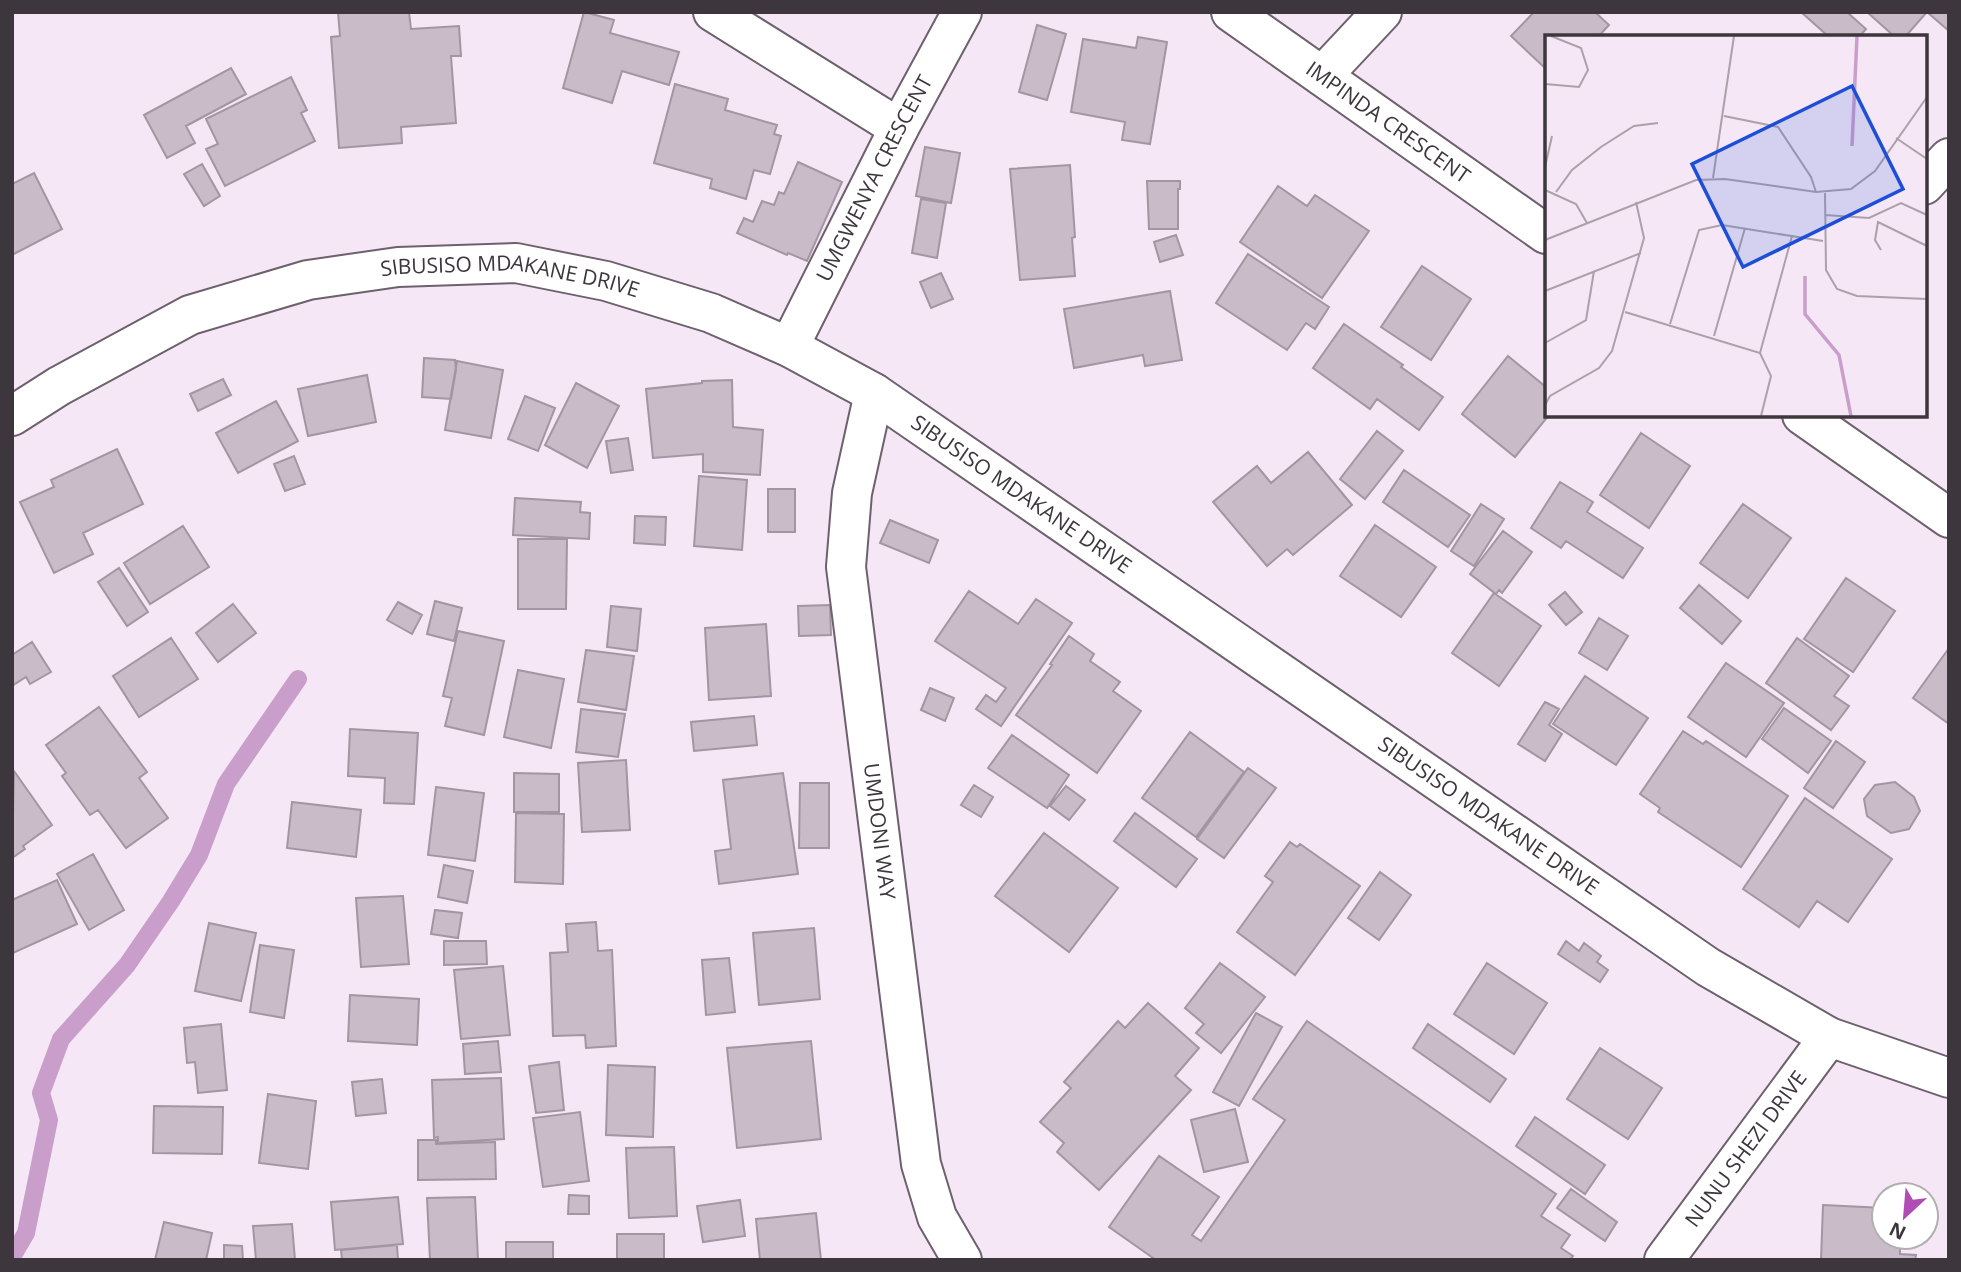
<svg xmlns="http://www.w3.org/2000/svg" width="1961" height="1272" viewBox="0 0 1961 1272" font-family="'Open Sans',sans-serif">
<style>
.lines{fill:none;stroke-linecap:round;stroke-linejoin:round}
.stream{stroke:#ca9eca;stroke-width:18}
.building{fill:#c9bcc8;stroke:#a296a2;stroke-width:2}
.minor-casing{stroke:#6d616d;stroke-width:42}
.tertiary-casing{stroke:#6d616d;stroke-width:42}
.minor{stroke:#fff;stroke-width:38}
.tertiary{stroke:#fff;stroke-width:38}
.labels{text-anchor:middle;stroke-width:5;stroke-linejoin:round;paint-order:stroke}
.street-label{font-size:21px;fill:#3d373d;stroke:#fff}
.inset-river{fill:none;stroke:#ca9eca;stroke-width:3.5}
.inset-road{fill:none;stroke:#aba1ab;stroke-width:2}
.view{fill:#1d4ed8;fill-opacity:0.15;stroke:#1d4ed8;stroke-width:3.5}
.inset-edge{fill:none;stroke:#3d373d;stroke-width:3.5}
</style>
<rect width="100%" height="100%" fill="#f5e7f5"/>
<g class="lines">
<path class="stream" d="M12 1257 26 1233 49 1120 41 1093 61 1039 127 965 171 901 199 855 226 784 298 679"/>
</g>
<path class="building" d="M338 12H409L411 29 459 26 461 56H451L456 123 401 127 402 143 339 148 331 37 340 36Z
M584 12 614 20 610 33 679 52 669 85 622 71 612 103 563 88Z
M1534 12H1595L1609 25 1598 37H1546V69L1511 36Z
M1801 12H1847L1866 29 1859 37H1829Z
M1867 12H1927L1905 37H1895Z
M1927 12H1949V31Z
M1037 25 1066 34 1047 100 1019 92Z
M1138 37 1167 42 1150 144 1122 140 1125 122 1071 112 1083 39 1136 48Z
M231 68 246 94 186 126 195 143 167 158 144 115Z
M291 77 307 110 301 113 315 141 225 186 206 149 218 144 206 119Z
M675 84 728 99 725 110 777 125 774 134 781 136 770 174 754 170 746 199 710 188 712 179 654 163Z
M925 147 960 153 951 203 916 196Z
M798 162 842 182 807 261 788 253 787 255 737 233 744 218 753 222 762 201 774 205 779 192 784 194Z
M202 164 220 196 204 206 184 174Z
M1070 165 1075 237 1072 238 1075 276 1020 280 1010 169Z
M34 173 62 229 12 255V184Z
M1147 181H1180V189H1178V229H1149Z
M1278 186 1307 206 1315 195 1369 231 1322 298 1240 242Z
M921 199 946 203 937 258 912 253Z
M1176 235 1183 255 1160 262 1154 242Z
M1248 254 1329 307 1315 329 1306 323 1287 350 1216 303Z
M1422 266 1471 299 1431 360 1381 327Z
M941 273 953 299 931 308 920 282Z
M1170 291 1182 360 1145 366 1143 355 1074 368 1064 309Z
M1344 324 1403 365 1401 367 1443 397 1419 430 1377 399 1370 409 1313 368Z
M1508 356 1546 387V415H1549L1515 457 1462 414Z
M424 358 455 360 456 370 451 399 422 397Z
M457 361 503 370 491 438 445 430Z
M367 375 376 422 308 436 298 389Z
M223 379 231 395 198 411 190 394Z
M732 380 733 427 763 430 760 475 703 472V454L653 458 646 389 702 383V381Z
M576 383 619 406 587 468 545 445Z
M525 396 555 408 538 451 508 439Z
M276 401 298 441 238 473 216 433Z
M1377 431 1403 451 1365 499 1340 479Z
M1641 433 1690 466 1649 528 1600 495Z
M628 438 633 470 611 473 606 441Z
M117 449 143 504 83 533 93 554 54 573 20 502 54 487 51 480Z
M1308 452 1352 505 1293 555 1287 549 1267 566 1213 502 1257 466 1271 483Z
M294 456 305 484 285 491 274 464Z
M1404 470 1470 515 1448 547 1383 502Z
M699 476 747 480 742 550 694 546Z
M1560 482 1593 502 1587 512 1643 548 1623 578 1566 541 1561 548 1531 528Z
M768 489H795V532H768Z
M515 498 581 502 580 512 590 513 589 539 513 535Z
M1481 504 1504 519 1474 566 1451 551Z
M1743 504 1791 538 1748 598 1700 563Z
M635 516 666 517 665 545 634 543Z
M890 520 938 540 929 563 880 543Z
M1375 525 1436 567 1401 617 1340 576Z
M183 526 209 567 150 604 124 563Z
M1503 531 1532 552 1502 593 1499 590 1496 594 1470 574Z
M518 539H567L566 609H518Z
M119 568 148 612 127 626 98 582Z
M1846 578 1895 611 1853 672 1804 639Z
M1699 585 1741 621 1722 644 1680 608Z
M969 591 1018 624 1036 599 1072 623 1001 726 976 709 986 695 996 702 1006 688 935 641Z
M1565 592 1582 612 1566 625 1549 605Z
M1494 593 1541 626 1499 686 1452 653Z
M435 601 462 608 454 641 427 634Z
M398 602 422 615 412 634 387 620Z
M233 604 256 633 218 662 196 633Z
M830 605 831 635 799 636 798 606Z
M611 606 641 609 637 651 607 647Z
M1599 618 1628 636 1607 670 1579 653Z
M766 624 771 696 709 700 705 628Z
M458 631 504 641 484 735 445 726 452 698 443 696Z
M1069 636 1094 654 1090 661 1120 682 1113 691 1141 711 1097 773 1016 715 1052 665 1050 664Z
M171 638 198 679 139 717 113 676Z
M1797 638 1849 676 1834 696 1849 706 1831 730 1766 683Z
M32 642 51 672 30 684 26 677 12 686V655Z
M1949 648V724L1913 698Z
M586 650 634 656 626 710 578 702Z
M1726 663 1784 703 1746 757 1688 717Z
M518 670 564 679 551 748 504 737Z
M1585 676 1648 718 1616 765 1553 724Z
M930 688 954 698 945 721 921 710Z
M1545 702 1559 709 1549 725 1562 734 1545 761 1518 744Z
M99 707 147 772 139 778 168 818 126 848 98 810 90 815 62 776 66 773 46 745Z
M1784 708 1831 741 1808 773 1762 739Z
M581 709 625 714 618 757 576 752Z
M754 716 757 745 694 751 691 722Z
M350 729 418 733 414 804 384 803 385 778 348 776Z
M1683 731 1703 744 1706 741 1788 796 1741 867 1658 812 1660 808 1640 794Z
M1190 732 1244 772 1196 837 1142 798Z
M1012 735 1069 775 1047 808 988 768Z
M1836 741 1865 762 1833 808 1804 788Z
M626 760 630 830 582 832 578 763Z
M1248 768 1276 788 1224 858 1197 839Z
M14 771 52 825 23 846 25 849 12 858Z
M514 773 559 774V812H514Z
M783 773 798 874 719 884 715 851 731 849 723 780Z
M1895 782 1914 797 1920 811 1909 829 1891 833 1867 816 1864 799 1875 785Z
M800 783H829V848H799Z
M974 785 993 797 981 817 961 805Z
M1066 786 1085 800 1069 820 1050 806Z
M436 787 484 793 475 861 428 855Z
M1805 798 1892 859 1848 922 1817 901 1799 927 1743 889Z
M292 802 361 810 356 857 287 848Z
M516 813 564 814 563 884 515 882Z
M1135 813 1197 859 1176 887 1114 841Z
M1044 833 1118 888 1069 952 995 896Z
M1290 842 1297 847 1300 844 1360 886 1295 975 1237 932 1273 882 1265 876Z
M93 854 124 910 89 930 57 874Z
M444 865 473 871 467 903 438 897Z
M1380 872 1411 895 1379 940 1348 918Z
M57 880 77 924 13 953 12 900Z
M403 896 409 964 361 967 356 898Z
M435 910 462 913 458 938 431 934Z
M596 922 598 951 612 950 616 1046 586 1048 585 1035 553 1036 550 953 568 952 566 924Z
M209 923 256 933 241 1001 195 991Z
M814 928 820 999 759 1005 753 933Z
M444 941H486L487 964 444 965Z
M1566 941 1579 951 1584 943 1601 956 1597 962 1608 970 1600 982 1558 954Z
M260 945 294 950 284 1018 250 1012Z
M729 958 735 1012 706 1015 702 960Z
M1220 963 1265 997 1221 1053 1196 1033 1204 1024 1185 1008Z
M1487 963 1547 1003 1514 1054 1454 1014Z
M503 966 510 1035 461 1039 454 970Z
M350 995 419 999 417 1045 348 1041Z
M1148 1003 1199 1048 1175 1076 1191 1090 1099 1190 1057 1152 1064 1143 1040 1122 1071 1088 1064 1082 1118 1021 1125 1028Z
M1256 1013 1282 1027 1239 1106 1213 1092Z
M1307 1021 1556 1194 1541 1216 1570 1235 1561 1248 1573 1256 1570 1260H1156L1109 1227 1159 1156 1219 1197 1192 1235 1201 1241 1285 1120 1253 1099Z
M221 1024 227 1090 198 1093 195 1062 187 1063 184 1028Z
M1428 1024 1506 1079 1490 1102 1413 1048Z
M498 1041 501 1072 465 1074 463 1044Z
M811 1041 821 1139 737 1148 727 1048Z
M1600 1048 1662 1088 1628 1139 1567 1099Z
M559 1062 564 1110 536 1113 529 1066Z
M608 1065 655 1067 653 1137 606 1135Z
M501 1078 504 1139 438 1143V1137L434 1138 432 1080Z
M382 1079 386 1113 356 1116 352 1082Z
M268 1094 316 1101 308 1169 259 1163Z
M154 1106 223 1107 222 1154 153 1153Z
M1235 1109 1248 1162 1204 1172 1191 1120Z
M580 1112 589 1181 543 1187 533 1118Z
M1535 1117 1605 1165 1585 1194 1516 1146Z
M418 1140H436V1144L495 1142 496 1179 418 1180Z
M674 1147 677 1216 629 1218 626 1148Z
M1571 1189 1617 1222 1605 1241 1557 1208Z
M569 1195 589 1196V1214H568Z
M398 1197 403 1244 335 1250 331 1202Z
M475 1197 478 1260H430L427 1198Z
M740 1200 745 1236 703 1242 697 1206Z
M1823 1205 1884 1208V1237H1900V1254L1916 1255 1915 1260H1821Z
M816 1213 821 1260H760L756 1219Z
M164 1222 212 1233 206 1260H155Z
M292 1224 295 1260H256L253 1226Z
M617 1234H664V1260H617Z
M506 1242H553V1260H506Z
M224 1245 242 1246 243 1260H224Z
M397 1245 398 1260H342L341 1250Z"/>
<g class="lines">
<g class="minor-casing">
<g id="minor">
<path d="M713 12 899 128"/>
<path id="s1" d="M1231 12 1546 234"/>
<path d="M1322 76 1382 12"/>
<path d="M1924 185 1949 158"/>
<path id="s2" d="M789 347 899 128 962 12"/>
<path id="s3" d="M874 393 852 493 846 567 921 1164 937 1217 962 1260"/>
<path d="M1802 415 1949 518"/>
<path id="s4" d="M1664 1260 1829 1037"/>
</g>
</g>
<g class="tertiary-casing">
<g id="tertiary">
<path id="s5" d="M12 416 59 386 190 315 308 280 398 267 516 263 606 281 711 313 789 347 874 393 1708 967 1829 1037 1949 1078"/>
</g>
</g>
<use href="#minor" class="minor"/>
<use href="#tertiary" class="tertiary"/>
</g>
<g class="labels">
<g class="street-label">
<text dy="7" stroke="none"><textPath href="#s1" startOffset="192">IMPINDA CRESCENT</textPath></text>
<text dy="7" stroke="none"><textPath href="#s2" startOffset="189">UMGWENYA CRESCENT</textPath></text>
<text dy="7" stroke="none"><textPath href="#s5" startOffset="532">SIBUSISO MDAKANE DRIVE</textPath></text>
<text dy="7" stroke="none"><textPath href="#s5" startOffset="1099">SIBUSISO MDAKANE DRIVE</textPath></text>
<text dy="7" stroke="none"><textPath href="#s5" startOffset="1666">SIBUSISO MDAKANE DRIVE</textPath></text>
<text dy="7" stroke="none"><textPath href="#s3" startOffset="443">UMDONI WAY</textPath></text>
<text dy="7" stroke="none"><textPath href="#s4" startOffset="138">NUNU SHEZI DRIVE</textPath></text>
</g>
</g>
<g transform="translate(1545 35)">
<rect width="382" height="382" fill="#f5e7f5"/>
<path class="inset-river" d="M307 111 312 1M260 241V279L294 320 306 381"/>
<path class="inset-road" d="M0 49 34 52 43 35 36 13 6 1M179 81 233 92 266 142 271 157M351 103 382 124M0 132 7 101M168 143 189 1M0 155 31 169 42 188M11 157 27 135 56 112 89 91 113 88M280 158 281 235 292 254 312 261 382 264M280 180 324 183 356 168 382 180M0 205 151 145 180 144 271 157 306 154 330 136 382 62M336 215 330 205 333 187 382 211M0 256 96 218M80 277 215 318 226 341 216 381M125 289 154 195 177 190 278 206M169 301 200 193M0 308 41 285 49 236M215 318 247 201M0 370 5 361 54 333 67 316 99 203 91 167"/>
<path class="view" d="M307 51 358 154 198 232 147 129Z"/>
<rect width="382" height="382" class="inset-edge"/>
</g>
<rect width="1961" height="1272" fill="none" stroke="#3d373d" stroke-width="28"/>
<g transform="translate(1905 1216) rotate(206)"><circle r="33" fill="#ffffff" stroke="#b1afb1" stroke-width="2"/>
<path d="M0-5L12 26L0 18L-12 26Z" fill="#b04db4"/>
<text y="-10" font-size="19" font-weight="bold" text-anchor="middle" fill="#3d373d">N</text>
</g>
</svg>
